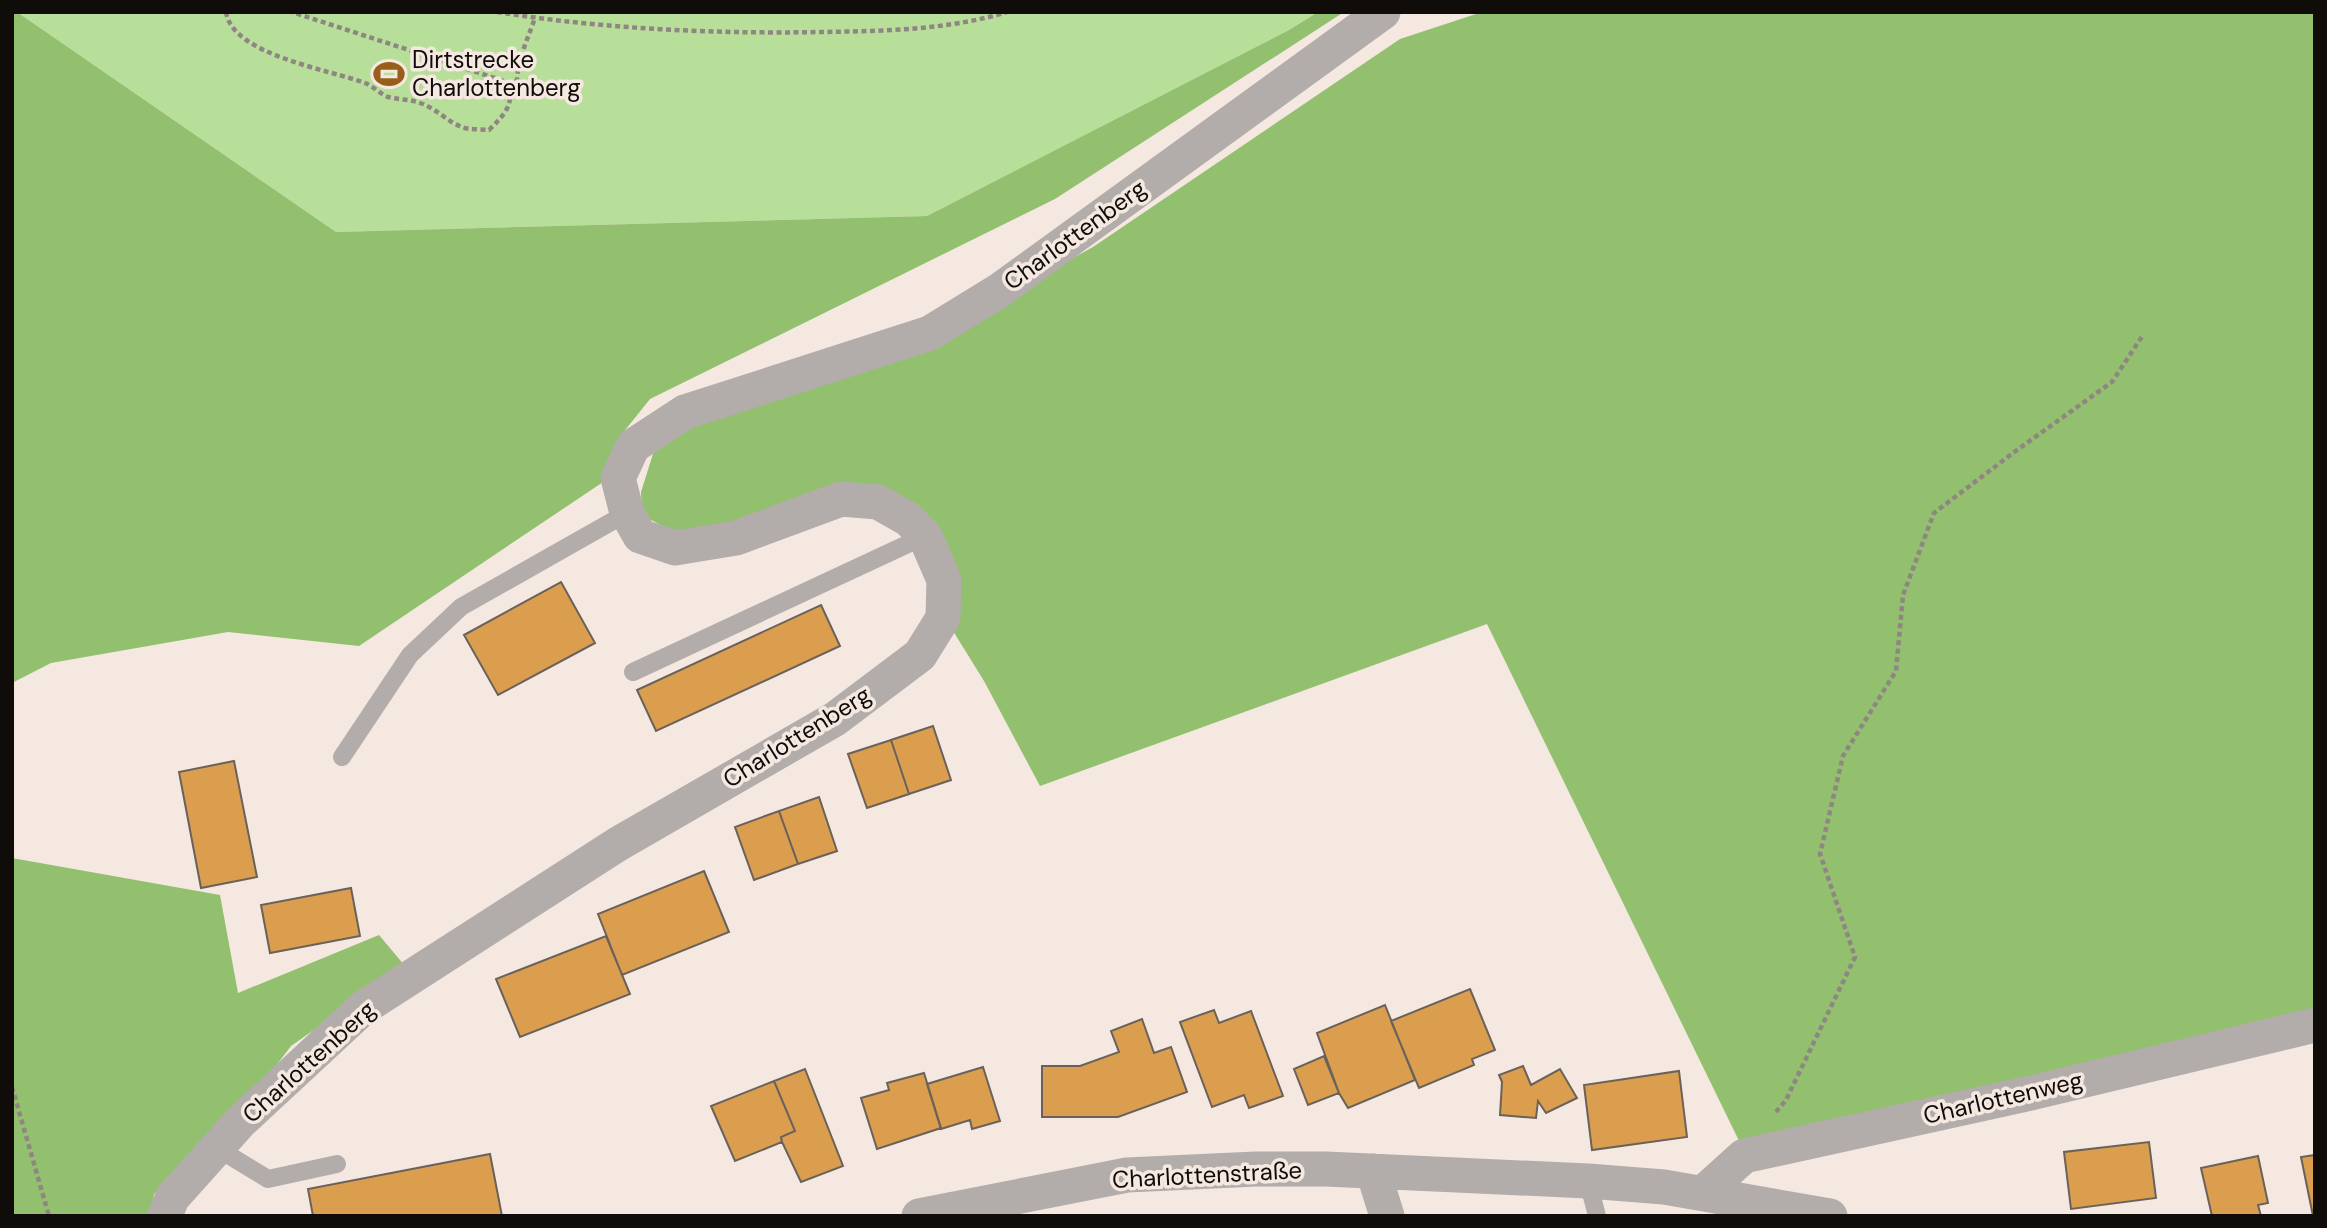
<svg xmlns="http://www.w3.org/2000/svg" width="2327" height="1228" viewBox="0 0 2327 1228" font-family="'DM Sans',sans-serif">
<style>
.green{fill:#b8df9a}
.forest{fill:#93c06f}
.building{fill:#db9e4f;stroke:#6a625a;stroke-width:2}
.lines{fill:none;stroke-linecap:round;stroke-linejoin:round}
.path{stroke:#8f8681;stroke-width:4.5;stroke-dasharray:5 3.5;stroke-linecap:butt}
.lane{stroke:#b2acaa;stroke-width:18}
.street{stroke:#b2acaa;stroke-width:35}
.labels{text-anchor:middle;stroke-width:7;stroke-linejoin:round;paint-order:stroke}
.poi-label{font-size:24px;fill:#100c0a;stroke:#f4e8e1;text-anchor:start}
.street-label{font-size:24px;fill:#100c0a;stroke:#f4e8e1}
</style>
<rect width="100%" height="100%" fill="#f4e8e1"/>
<path class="green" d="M17 12H1318L1289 30 927 216 336 232Z"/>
<path class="forest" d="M12 12H17L336 232 927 216 1289 30 1318 12H1344L1055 199 650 399 622 434 609 478 359 646 228 632 51 663 12 683Z
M1482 12H2315V1020L1742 1147 1487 624 1040 786 984 681 945 618V580L885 500 681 536 642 515 641 492 657 441 933 335 1093 247 1400 39Z
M12 858 220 895 238 993 379 935 405 966 291 1046 238 1116 154 1194 150 1216H12Z"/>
<path class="building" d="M561 582 595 643 498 695 464 635Z
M821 605 840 646 656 731 637 690Z
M933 726 951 780 909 794 891 740Z
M891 740 909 794 867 808 848 754Z
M234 761 257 877 201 888 179 772Z
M819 797 837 851 798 864 779 811Z
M779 811 798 864 754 880 735 827Z
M704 871 729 932 622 975 598 914Z
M351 888 360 936 270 953 261 905Z
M606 936 630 994 520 1037 496 979Z
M1470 989 1495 1050 1472 1059 1474 1065 1419 1088 1391 1021Z
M1385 1005 1415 1080 1348 1108 1339 1093 1317 1033Z
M1214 1010 1219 1023 1251 1011 1283 1096 1249 1108 1244 1095 1212 1107 1180 1022Z
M1142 1019 1154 1053 1171 1047 1187 1092 1118 1117H1042V1066H1080L1119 1052 1111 1031Z
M1324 1056 1339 1093 1308 1105 1294 1069Z
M1523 1066 1531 1085 1560 1069 1577 1098 1546 1113 1538 1101 1536 1118 1500 1115 1502 1082 1499 1075Z
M983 1067 1000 1121 972 1129 970 1120 941 1129 927 1084Z
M805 1069 843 1166 801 1182 782 1142 781 1137 795 1131 774 1081Z
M1679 1071 1687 1137 1592 1150 1584 1085Z
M924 1073 941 1128 877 1149 861 1098 889 1090 887 1083Z
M774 1081 795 1131 781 1137 782 1142 735 1161 711 1106Z
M2149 1142 2156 1198 2071 1209 2064 1152Z
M490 1154 502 1216H313L308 1189Z
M2315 1155V1216H2313L2301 1157Z
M2258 1156 2268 1203 2258 1205 2261 1216H2212L2201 1168Z"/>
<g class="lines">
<path class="path" d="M226 12C232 55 331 70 365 83 373 86 380 94 388 97 399 100 410 99 420 103 437 109 448 122 462 127 469 130 481 129 489 130 504 115 516 104 507 82L292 12
M497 12C604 29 714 34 822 32 884 31 948 30 1007 12
M510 88 517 80 519 61 535 18
M12 1087 49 1216
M1776 1112 1786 1100 1855 957 1820 854 1843 756 1896 671 1903 595 1934 513 2017 450 2112 382 2143 335"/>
<path class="lane" d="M633 672 925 536
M342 757 410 655 461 607 627 513
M217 1148 268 1179 337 1164
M1588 1181 1597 1216"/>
<path class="street" d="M1373 1171 1387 1216
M1703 1193 1744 1156 2031 1093 2315 1025
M165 1216 172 1198 240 1122 363 1008 618 844 835 719 920 655 943 618 944 580 925 536 908 519 878 502 841 499 736 538 675 548 640 536 627 513 618 478 633 446 685 412 930 333 1000 290 1383 12
M919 1216 1127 1175 1256 1169H1326L1588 1181 1664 1187 1830 1216"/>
</g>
<defs>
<g id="stadium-bare" transform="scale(2.415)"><path d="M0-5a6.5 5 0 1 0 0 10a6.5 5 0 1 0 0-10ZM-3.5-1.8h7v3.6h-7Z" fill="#985f1b" stroke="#f4e8e1" stroke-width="2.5" paint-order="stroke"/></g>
</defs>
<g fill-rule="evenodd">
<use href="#stadium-bare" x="389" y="74"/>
</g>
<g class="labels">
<g class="poi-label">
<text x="412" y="68">Dirtstrecke<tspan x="412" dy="28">Charlottenberg</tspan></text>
</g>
<g class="street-label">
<text transform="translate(1075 235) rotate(-36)" y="8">Charlottenberg</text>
<text transform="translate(797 737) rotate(-32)" y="8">Charlottenberg</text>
<text transform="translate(309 1062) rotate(-42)" y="8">Charlottenberg</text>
<text transform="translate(2003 1098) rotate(-13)" y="8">Charlottenweg</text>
<text transform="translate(1207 1175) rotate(-3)" y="8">Charlottenstraße</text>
</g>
</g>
<rect width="2327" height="1228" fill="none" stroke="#100c0a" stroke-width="28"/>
</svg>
